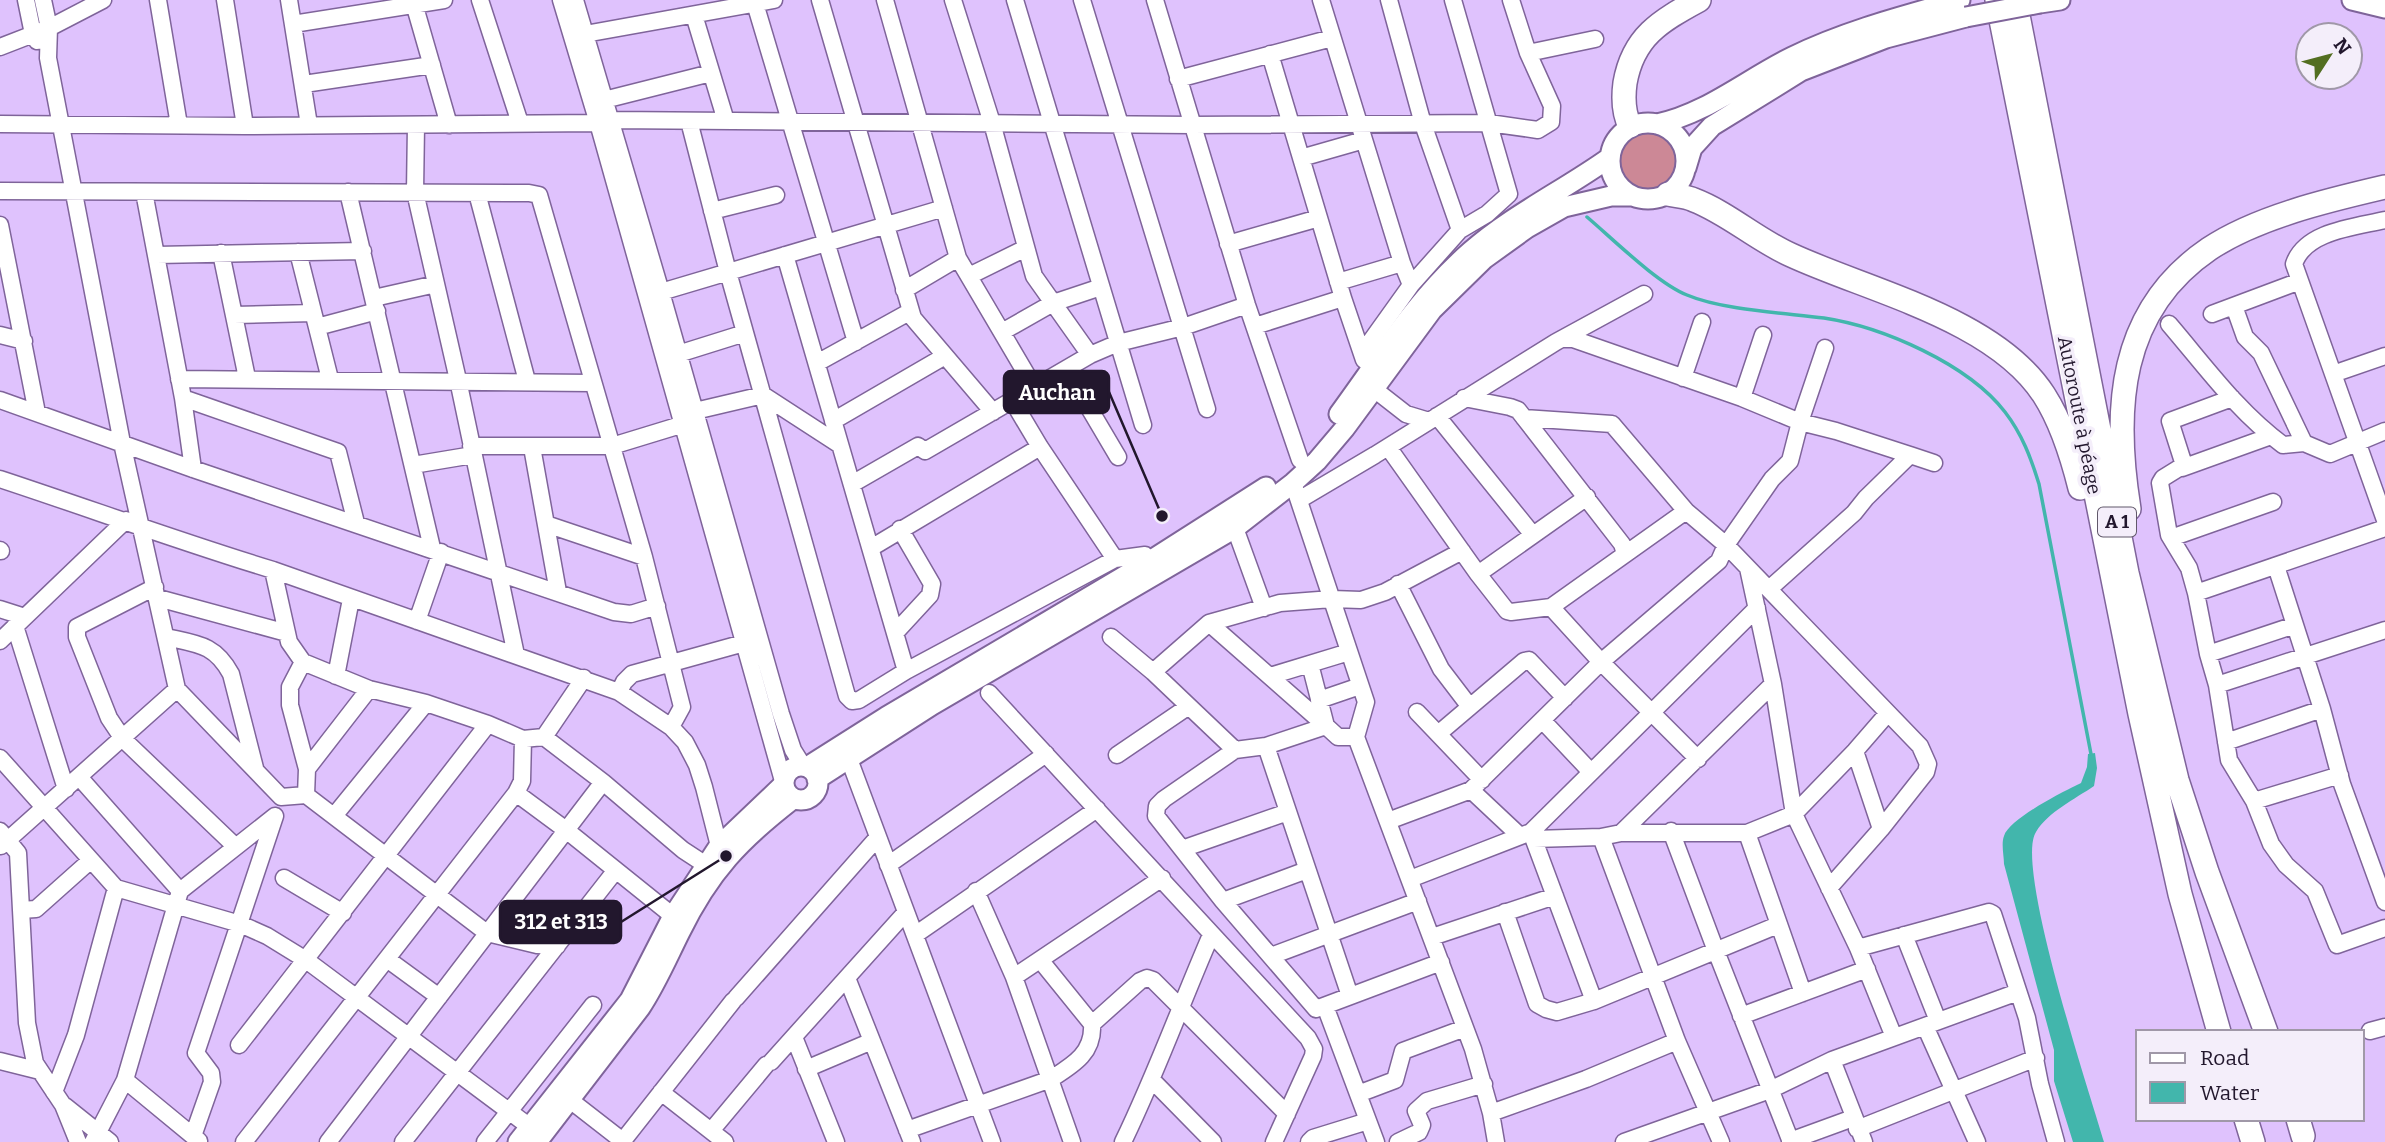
<svg xmlns="http://www.w3.org/2000/svg" width="2385" height="1142" viewBox="0 0 2385 1142" font-family="Bitter,serif">
<style>
.green{fill:#cc8896}
.water{fill:#42b6ac}
.lines{fill:none;stroke-linecap:round;stroke-linejoin:round}
.stream{stroke:#42b6ac;stroke-width:3.5}
.minor-casing{stroke:#7f649a;stroke-width:19}
.major-casing{stroke:#7f649a;stroke-width:23}
.highway-casing{stroke:#7f649a;stroke-width:26}
.minor{stroke:#fff;stroke-width:16}
.major{stroke:#fff;stroke-width:19}
.highway{stroke:#fff;stroke-width:23}
.major-bridge-casing{stroke:#7f649a;stroke-width:23;stroke-linecap:butt}
.major-bridge{stroke:#fff;stroke-width:19}
.labels{text-anchor:middle;stroke-width:7;stroke-linejoin:round;paint-order:stroke}
.shield{fill:#f4eefa;stroke:#61586a;stroke-width:2}
.shield-label{font-size:18px;font-weight:bold;fill:#22172d}
.street-label{font-size:19px;fill:#22172d;stroke:#f4eefa}
.leader{fill:none;stroke:#22172d;stroke-width:2.5}
.callout-dot{fill:#22172d;stroke:#f4eefa;stroke-width:2.5}
.callout{fill:#22172d;stroke:#22172d;stroke-width:2.5}
.callout-label{font-size:21px;text-anchor:middle;font-weight:bold;fill:#fff}
</style>
<rect width="100%" height="100%" fill="#dfc2fd"/>
<path class="green" d="M1615 162a32 32 0 1 1 64 0a32 32 0 1 1-64 0Z"/>
<path class="water" d="M2095 753 2097 768 2094 786C2075 799 2048 812 2036 832 2014 865 2090 1094 2104 1142H2073L2054 1081V1050L2004 864C2004 856 2001 844 2004 836 2009 819 2064 791 2081 783L2087 767 2088 754Z"/>
<g class="lines">
<path class="stream" d="M1587 217C1613 239 1657 283 1687 295 1722 310 1785 313 1824 318 1883 327 1968 364 2005 412 2022 434 2031 458 2039 484L2091 754"/>
<g class="minor-casing">
<path id="minor" d="M26 0 33 34 37 41
M43 0 49 28 48 58 122 443 177 689 281 797
M158 0 179 125
M225 0 245 126
M289 0 309 125
M413 0 449 125
M480 0 520 123
M561 0 598 123 783 781
M575 0 661 292 781 714 793 750 803 766
M754 0 856 342
M820 0 913 318 993 412
M885 0 958 258 1034 387
M953 0 992 123 1034 276 1090 355
M1015 0 1143 425
M1082 0 1207 409
M1155 0 1247 305 1300 460
M1321 0 1402 263 1411 285
M1389 0 1423 124 1460 230
M694 15 726 121
M293 24 444 0
M585 34 774 0
M0 47 49 28 103 0
M1528 53 1595 39
M1270 54 1343 298 1364 360
M1178 79 1332 38
M304 84 432 65
M604 100 711 73
M610 120 1192 125 1489 123 1538 130 1551 122 1552 106 1528 53 1511 0
M689 121 728 272 847 696 852 701 859 700 906 671 1115 559 1040 447 1012 400
M0 124 245 126 598 123
M416 125 415 192 458 380 516 655
M1301 158 1364 140
M0 191 529 193 539 195 644 557 682 707 671 727
M144 192 183 398 193 469
M348 192 432 548
M477 193 527 381
M712 211 776 195
M2385 220C2355 227 2305 231 2294 264L2385 520
M0 225 37 413
M1228 244 1319 218
M298 252 330 379
M221 253 247 378
M157 255 363 251
M785 255 906 671
M969 276 1026 248
M1338 282 1402 263
M904 290 958 258
M661 292 944 208
M374 298 436 284
M2234 306 2245 337 2261 353 2304 443 2330 454 2385 431
M2212 314 2300 281
M234 315 313 313
M2169 324C2205 366 2238 412 2283 445L2304 443
M1255 326 1343 298
M317 327 377 311
M1002 332 1053 303 1101 287
M0 335 24 341
M1562 339H1573L1742 398 1800 422 1825 348
M1363 352 1411 285 1460 230 1487 214 1509 194 1453 0
M678 354 745 333
M817 363 911 311
M1066 369 1118 457
M2333 374 2385 356
M1683 378 1702 322
M179 379 593 383
M1374 389 1406 414 1429 421
M183 398 338 452 356 523
M1464 398 1510 407 1518 410 1622 544 1625 554
M1742 398 1763 335
M2232 398 2170 421 2184 465 2163 478 2160 483 2169 535 2189 568 2196 593 2208 654 2217 685 2229 760 2254 801 2271 844 2286 865 2315 891 2337 945 2385 928
M0 400 193 469 614 612 631 614 657 606
M695 411 763 395 840 445
M1437 416 1533 535
M1524 418 1612 424 1686 511
M833 421 945 356
M471 446H612L684 424
M532 447 558 592
M1388 447 1478 574 1507 611 1511 612 1551 607 1601 662 1698 759
M1910 455 1934 463
M413 465 473 455
M2182 468 2271 436
M0 479C91 509 181 542 273 570L619 692 671 727 685 742 697 765 704 787 719 846
M1293 483 1366 702 1356 737 1473 1049 1491 1113 1496 1142
M852 484 918 446 925 451 1090 355 1118 343 1183 327 1247 305
M1299 500 1375 455 1556 342 1644 294
M546 524 644 557
M1235 528 1264 608
M2171 538 2273 502
M871 548 1040 447
M0 550 1 551
M1115 559 1145 555 1150 561
M2276 566 2322 709 2342 784 2385 902
M1748 568 1773 684 1794 814 1858 948 1894 1037
M273 570 289 642 303 662 369 689 426 703 488 724 523 739 544 737 603 782 683 850 706 865
M1478 574 1587 497
M1398 584 1441 669 1470 707
M155 587 77 627V637L109 718 123 739 236 847
M2196 593 2385 528
M158 598 287 633
M1551 607 1686 511 1726 545 1920 746 1928 764 1926 772 1881 829 1829 888
M0 609 25 617
M417 621 441 552
M1209 623 1280 603 1332 599 1361 600 1385 592 1462 551
M15 626 66 789
M895 633 930 595 932 584 900 529
M166 637C197 644 215 644 231 674L255 768
M1111 637 1153 672 1235 750
M0 641 126 520
M2208 654 2295 625
M303 662 290 687V705L307 769 306 795
M1310 664 1326 726
M1153 672 1209 623 1326 726
M336 676 351 599
M1270 676 1349 652
M2217 685 2385 630
M619 692 624 682 632 674 744 643
M989 693 1308 1038 1314 1049 1313 1056 1274 1142
M1319 700 1360 686
M1417 712 1482 780
M1542 720 1591 772
M1438 734 1524 661 1529 660 1565 698
M544 737 584 678
M1356 737H1338L1326 726 1266 746 1235 750 1164 799 1157 806 1156 816 1223 901 1316 1009 1441 962
M523 739 522 781 516 793 566 830 673 916
M2226 742 2322 709
M1266 746 1350 996
M1855 751 1881 829
M1117 755 1189 706
M0 758 116 888 240 924 267 936 306 960 530 1127
M849 759 992 1142
M307 769 369 689
M80 778 180 891
M1471 790 1520 836
M281 797 306 795 487 933 537 945 557 946
M2254 801 2340 775
M334 816 426 703
M1388 821 1471 790 1601 662 1719 561 1726 545 1772 479 1790 461 1800 422 1836 431 1910 455 1866 498 1854 513 1769 589
M0 831 18 853 27 1023 35 1063 63 1105 78 1142
M1671 831 1716 951 1791 1142
M1531 832 1594 1001
M1621 833H1747L1794 814 1855 751 1888 713
M1747 833 1803 993
M1601 837 1677 1041 1721 1142
M1534 839 1601 837 1621 833 1773 684
M1 846 177 689
M1182 849 1288 812
M888 865 1046 754
M284 878 343 913
M1410 879 1531 832 1757 608
M976 891 1014 977 1072 1142
M1223 901 1307 870
M21 910 36 909 91 860
M1505 912 1537 1004 1546 1009 1557 1012 1594 1001 1778 925
M915 935 1097 809
M1904 935 1938 1021
M1432 937 1555 896
M1858 948 1989 912 1993 914 2027 1018 2040 1084 2056 1142
M1271 956 1418 901
M387 959 439 997
M1014 977 1162 878
M847 978 912 1142
M736 998 878 837
M1325 1006 1376 1142
M1741 1016 1867 969
M1092 1024 1140 981 1147 978 1153 980 1287 1114
M1925 1026 1977 1142
M2370 1031 2385 1027
M794 1037 836 1142
M239 1045 488 724
M1832 1060 1864 1142
M0 1061 40 1071
M771 1062 906 912
M806 1069 872 1041
M125 1080 199 1141
M1152 1080 1213 1142
M54 1092 76 1035 116 888
M661 1092 725 1142
M1358 1094 1395 1080 1403 1051 1465 1028
M570 1100 624 1142
M65 1106 110 1142
M1491 1113 1586 1079 1677 1041
M1857 1129 2036 1058
M907 1130 1051 1079C1073 1065 1094 1053 1092 1024L1041 961
M711 1131 766 1065
M193 1136 212 1082 211 1073 196 1053 275 816
M1790 1141 1853 1118
M93 1142 125 1080 180 891 275 816
M244 1142 516 793
M328 1142 603 782
M403 1142 616 870
M485 1142 593 1005
M622 1142 733 1001
M1123 1142C1156 1074 1181 1004 1211 935
M1309 1142 1313 1138 1368 1121
M1398 1142 1419 1132 1422 1125 1416 1111 1427 1101 1484 1084
M1624 1142 1770 1090 1832 1060 2018 992"/>
</g>
<g class="major-casing">
<path id="major" d="M2352 0 2385 8
M2040 3 2060 0
M1610 161a38 38 0 1 1 76 0a38 38 0 1 1-76 0Z
M1657 124C1706 114 1747 79 1792 57 1845 31 1903 16 1960 0
M1686 168 1692 148 1712 126 1801 71 1886 38 1966 17
M1339 414C1380 358 1418 297 1471 251 1512 215 1564 190 1609 158
M784 783a17 17 0 1 1 34 0a17 17 0 1 1-34 0Z
M807 767 886 717 1150 561 1266 487
M817 779 932 705 1235 528 1293 483 1317 461 1345 428 1432 310 1484 259 1527 228 1564 207 1611 196H1633
M518 1142 630 1000 673 916 719 846 783 785
M537 1142 640 1008C656 984 667 958 680 932 710 871 740 840 793 799"/>
</g>
<g class="highway-casing">
<path id="highway" d="M1997 0 2140 714 2180 894 2219 1032
M2015 0 2127 573 2177 780 2207 872 2266 1032
M1630 126C1623 112 1623 98 1625 83 1633 37 1660 21 1699 0
M1668 194C1676 196 1686 196 1694 200 1728 213 1757 240 1791 255 1869 291 1995 319 2044 395 2062 423 2072 456 2080 488
M2129 509C2113 410 2118 311 2209 249 2257 217 2329 200 2385 187
M2246 1119 2253 1142
M2298 1119 2303 1136"/>
</g>
<use href="#minor" class="minor"/>
<use href="#major" class="major"/>
<use href="#highway" class="highway"/>
<g class="major-bridge-casing">
<path id="major-bridge" d="M1966 17 2040 3"/>
</g>
<use href="#major-bridge" class="major-bridge"/>
</g>
<g class="labels">
<rect class="shield" x="2098" y="507.5" width="38" height="29" rx="5"/>
<g class="shield-label">
<text x="2117" y="528">A 1</text>
</g>
<g class="street-label">
<text transform="translate(2080 415) rotate(79)" y="7">Autoroute à péage</text>
</g>
</g>
<path class="leader" d="M1162 516L1109 392M726 856L621 922"/>
<g class="callout-dot">
<circle cx="1162" cy="516" r="7"/>
<circle cx="726" cy="856" r="7"/>
</g>
<g class="callout">
<rect x="1004" y="371" width="105" height="42" rx="7"/>
<rect x="500" y="901" width="121" height="42" rx="7"/>
</g>
<g class="callout-label">
<text x="1057" y="400">Auchan</text>
<text x="561" y="929">312 et 313</text>
</g>
<rect x="2136" y="1030" width="228" height="91" fill="#f4eefa" stroke="#a098a8" stroke-width="2"/>
<rect x="2150" y="1053" width="35" height="10" fill="#ffffff" stroke="#a098a8" stroke-width="2"/>
<text x="2200" y="1065" font-size="21" fill="#22172d">Road</text>
<rect x="2150" y="1082" width="35" height="21" fill="#42b6ac" stroke="#a098a8" stroke-width="2"/>
<text x="2200" y="1100" font-size="21" fill="#22172d">Water</text>
<g transform="translate(2329 56) rotate(54)"><circle r="33" fill="#f4eefa" stroke="#a098a8" stroke-width="2"/>
<path d="M0-5L12 26L0 18L-12 26Z" fill="#536e21"/>
<text y="-10" font-size="19" font-weight="bold" text-anchor="middle" fill="#22172d">N</text>
</g>
</svg>
